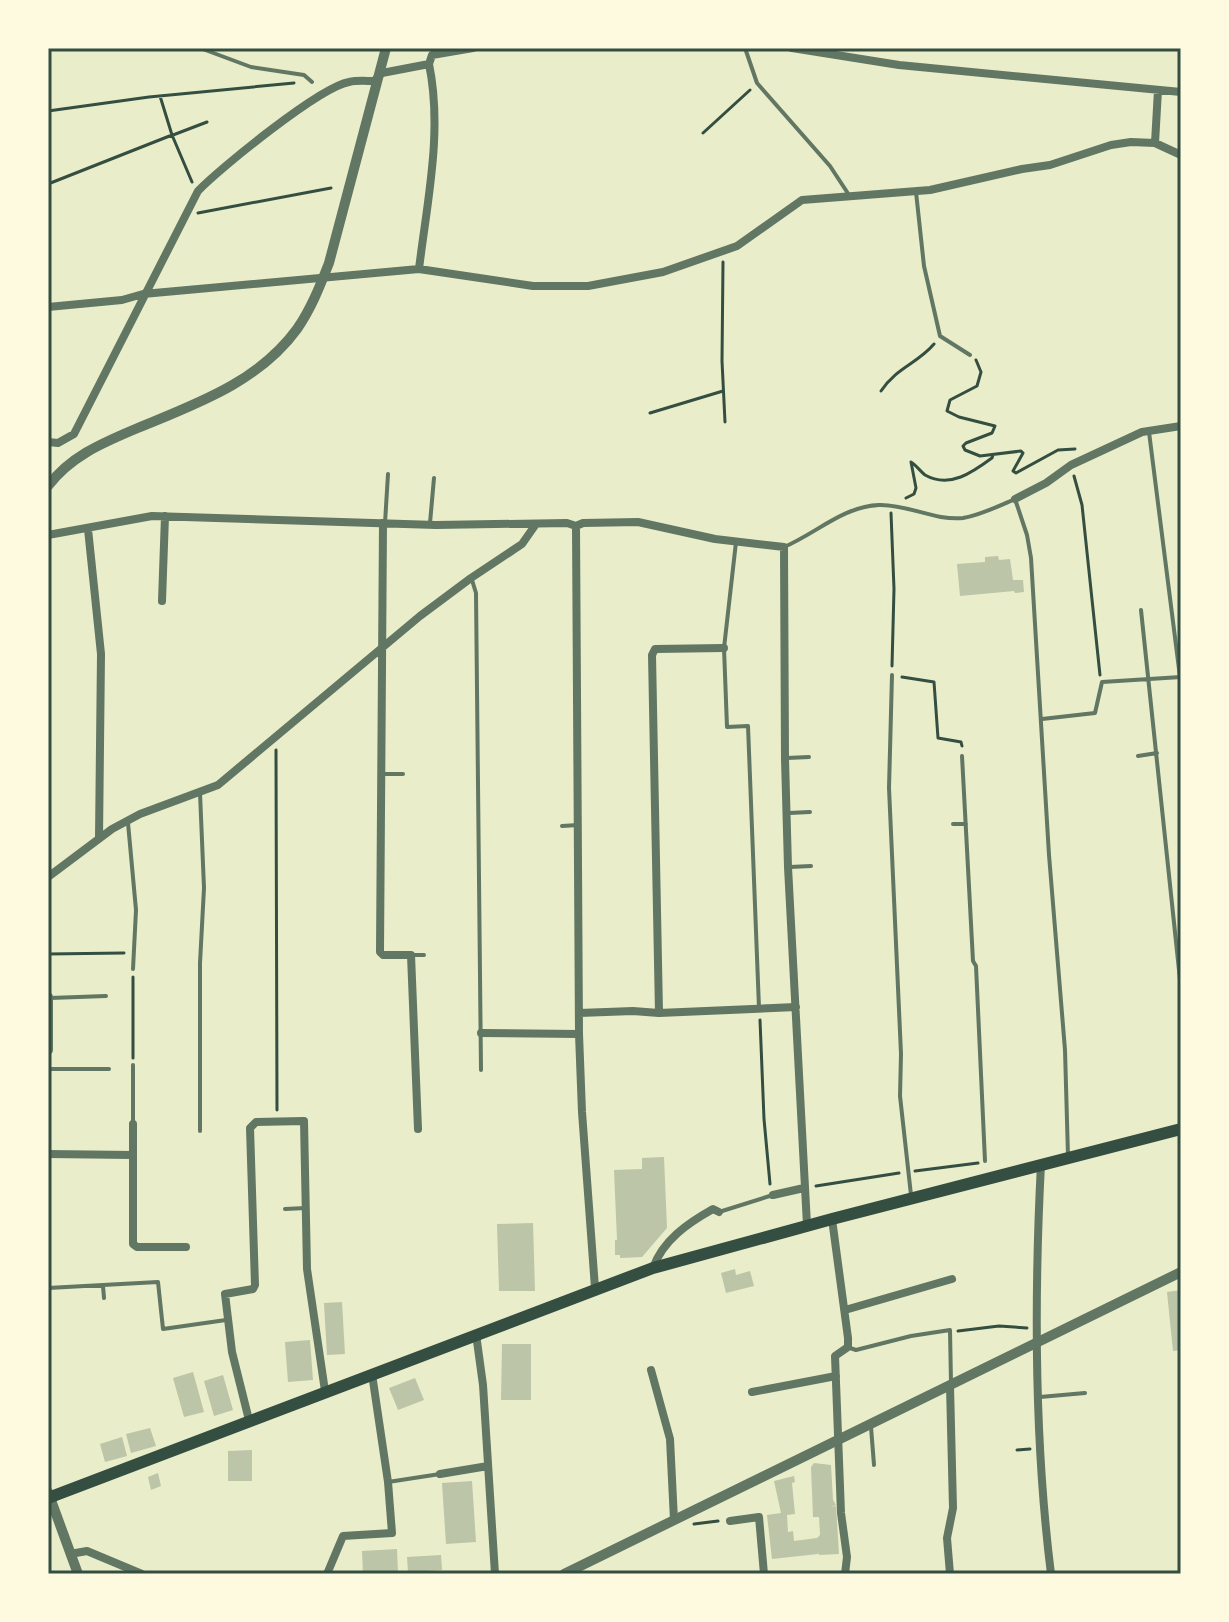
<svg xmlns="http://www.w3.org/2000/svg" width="1229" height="1622" viewBox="0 0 1229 1622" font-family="'Fira Sans',sans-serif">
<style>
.building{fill:#bcc5a7}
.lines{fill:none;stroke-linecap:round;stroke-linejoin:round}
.path{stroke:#344e41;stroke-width:3}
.service{stroke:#617663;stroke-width:4}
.minor{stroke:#617663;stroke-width:8}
.tertiary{stroke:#617663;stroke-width:10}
.primary{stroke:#344e41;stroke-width:12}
.neatline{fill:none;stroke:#344e41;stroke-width:3}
</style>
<rect width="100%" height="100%" fill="#e9edc9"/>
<path class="building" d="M998 556 999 560 1010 559 1013 580H1023L1024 592 1015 593 1014 591 960 596 957 564 985 562V557Z
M664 1157 667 1228 642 1257 620 1258V1255H615V1240H617L614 1170 642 1169V1158Z
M533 1223 535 1291H499L497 1224Z
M735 1269 736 1275 750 1271 754 1286 726 1293 721 1273Z
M1181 1290V1350L1173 1351 1167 1292Z
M342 1302 345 1354 327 1355 324 1303Z
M310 1340 313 1380 288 1382 285 1342Z
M502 1344H531V1400H501Z
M193 1372 204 1412 184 1417 173 1378Z
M223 1375 233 1410 214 1416 204 1381Z
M415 1378 424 1400 398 1410 389 1388Z
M150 1428 156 1446 131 1453 126 1434Z
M122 1437 127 1456 105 1462 100 1444Z
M252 1450V1481H228V1451Z
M814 1463 831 1465 833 1500 836 1505 831 1507 836 1506 839 1554 819 1555 818 1552V1554L772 1559 767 1515 781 1513 774 1481 794 1476 795 1482 792 1483 795 1514 787 1515 788 1532 793 1531 794 1541 817 1538 820 1535 819 1517H813L811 1467Z
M158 1473 161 1486 151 1490 148 1477Z
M472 1481 476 1542 446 1544 442 1483Z
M397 1549 398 1574H363L362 1551Z
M441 1555 442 1570 408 1572 407 1557Z"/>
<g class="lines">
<path class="path" d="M160 96 172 135 192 182
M48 111 149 97 294 83
M703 133 750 90
M173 135 207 122
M48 184 172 135
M198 213 331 188
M723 262 722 361 725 422
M976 360 981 372 977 386 950 400 947 411 959 417 995 426 992 433 966 443 963 446 965 450 980 456 1021 451 1023 453 1013 471 1016 473 1058 450 1075 449
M881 391C897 367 917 364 934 344
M650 413 723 391
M1074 476 1082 505 1100 675
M906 498 914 494 916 488 911 462C916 465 920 471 925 475 950 489 973 472 992 458L993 455
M891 513 894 589 892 666
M902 677 934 682 938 738 961 742 962 746
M276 750 277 1110
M48 954 124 953
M760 1020 764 1119 770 1184
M133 1058V977
M915 1171 978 1163
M816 1186 899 1173
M958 1331 999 1326 1027 1328
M1017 1450 1030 1449
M694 1524 718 1521"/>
<path class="service" d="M200 48 251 67 304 75 312 82
M745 48 757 83 830 166 849 195
M916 192 924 266 940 336 970 355
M1149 432 1180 677
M385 523 388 474
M430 523 434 478
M736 542 724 648 727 727 748 726 759 1008
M784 547C815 534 844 506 879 505 907 504 935 521 963 518 981 515 999 506 1015 499L1027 535 1031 558 1049 855 1065 1050 1068 1156
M472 580 476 593 481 1070
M1141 610 1181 989
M892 675 889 788 901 1054 900 1096 911 1195
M1042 719 1095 713 1102 682 1181 677
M962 756 973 961 976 966 985 1161
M1138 756 1157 753
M787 758 809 757
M382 774H403
M200 793 204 888 200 963V1131
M789 813 810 812
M128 823 136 910 133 969
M953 824H966
M562 826 578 825
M790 867 811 866
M413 955H424
M50 998 106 996
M133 1065V1122
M48 1069H109
M285 1209 306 1208
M719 1212 773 1195
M103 1286 104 1298
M48 1288 158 1282 163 1329 226 1320
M850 1348 856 1350 911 1336 950 1330 951 1383
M1040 1397 1085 1393
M871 1427 874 1465
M388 1482 440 1474"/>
<path class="minor" d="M792 48 899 65 1181 92
M429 64 432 55 473 48
M1155 143 1158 90
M48 307 122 300 143 294 419 269
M48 442 58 443 74 434 198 191C220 168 320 87 349 82 357 80 366 81 374 81L382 73 429 64C443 131 427 202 419 269L533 286H588L663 272 737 246 802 200 930 190 1022 169 1050 165 1111 145 1131 142 1155 143 1181 155
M1015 499 1046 483 1071 465 1142 432 1181 426
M383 523 380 952 383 955H411L418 1129
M576 526 583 523 638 522 715 539 784 547 785 759 788 867 807 1225
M88 529 101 654 99 838
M48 535 152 516 436 525 567 523 576 526 579 1034 582 1112 595 1288
M162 601 165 516
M48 877 112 829 140 814 218 785 420 616 471 578 522 544 536 524
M579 1013 633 1011 659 1013 796 1007
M659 1013 652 655 655 649 724 648
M481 1033 579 1034
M133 1124V1244L137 1247H186
M48 1154 132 1155
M1041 1164C1034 1300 1034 1438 1051 1574
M773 1195 804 1188
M832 1219 848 1338V1347L835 1356 841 1513 847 1557 845 1574
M653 1268C663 1240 688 1223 713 1209L719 1212
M845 1310 952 1279
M476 1334 483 1385 495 1574
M651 1370 670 1439 674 1520
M950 1386 953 1508 947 1538 950 1574
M752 1392 836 1376
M249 1420 232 1352 225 1294 253 1289 255 1285 250 1128 256 1122 304 1121 307 1269 325 1391
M440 1474 488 1466
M730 1521 759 1517 764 1574
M70 1554 87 1551 142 1574
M327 1574 343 1536 392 1533 388 1482 372 1374"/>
<path class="tertiary" d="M48 486C70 457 100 444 133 430 193 405 258 383 297 329 311 309 320 286 329 263L386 48
M48 997V1050
M48 1492 78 1574
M564 1574 1181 1272"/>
<path class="primary" d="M48 1498 653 1268 832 1219 1181 1129"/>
</g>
<rect width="1229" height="1622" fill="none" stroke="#fefae0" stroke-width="100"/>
<rect x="50" y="50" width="1129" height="1522" class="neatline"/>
</svg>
